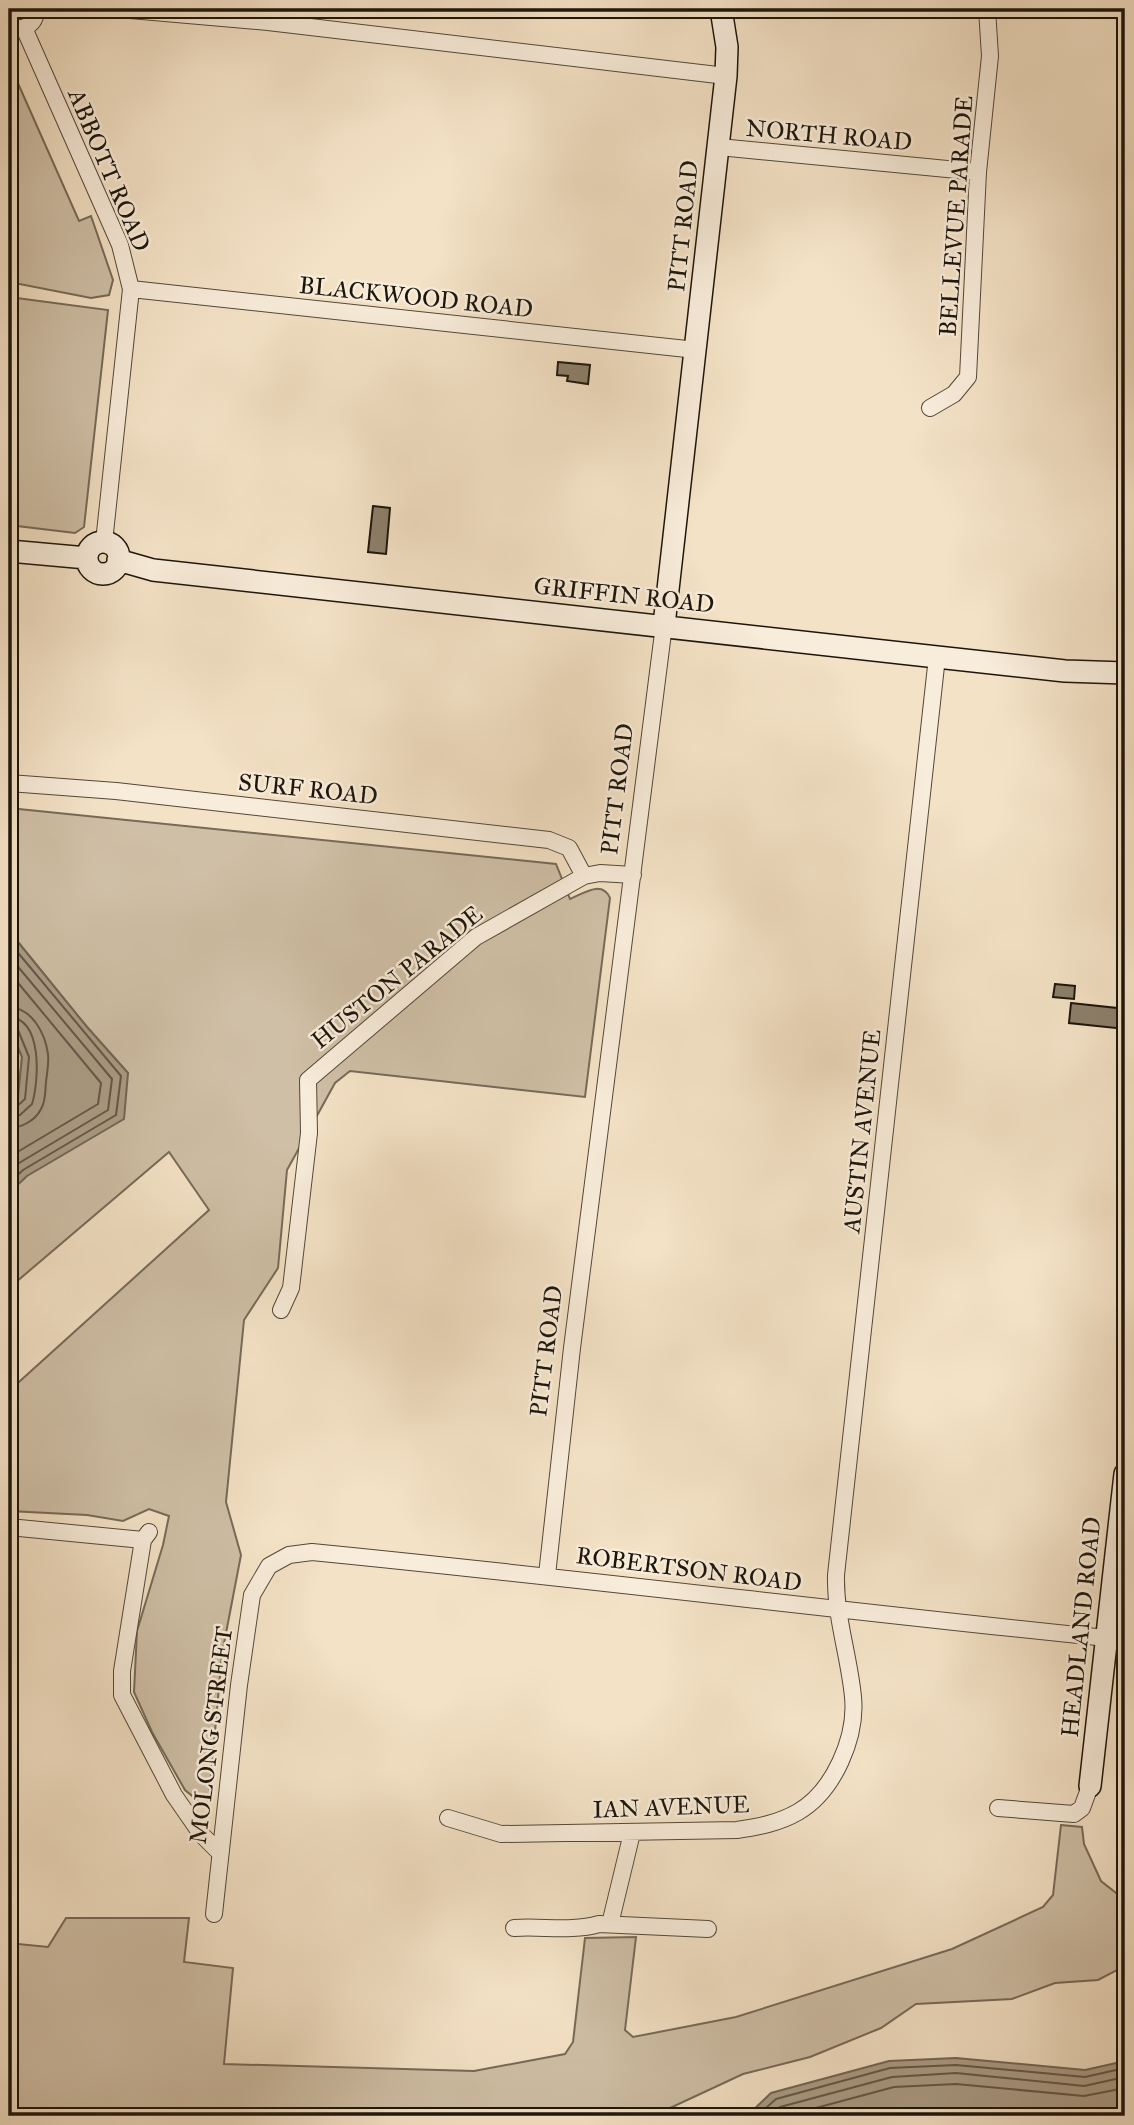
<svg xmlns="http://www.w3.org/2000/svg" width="1134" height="2125" viewBox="0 0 1134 2125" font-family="'IM FELL Great Primer',serif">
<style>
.green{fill:#cfbfa6;stroke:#766a58;stroke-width:2}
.water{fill:#ab9c86;stroke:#726655;stroke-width:2}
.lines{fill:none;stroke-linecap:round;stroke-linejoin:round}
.shore{stroke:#645848;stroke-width:2}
.building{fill:#8c806c;stroke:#1c150b;stroke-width:2}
.street-casing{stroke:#52483a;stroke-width:18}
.secondary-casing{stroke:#1c150b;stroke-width:24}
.street{stroke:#f8ecda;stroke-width:16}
.secondary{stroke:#f8ecda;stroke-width:21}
.labels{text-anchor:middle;stroke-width:5;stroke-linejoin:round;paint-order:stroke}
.street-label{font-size:24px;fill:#1c150b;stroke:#f8ecda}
</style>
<rect width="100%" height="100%" fill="#f4e2c6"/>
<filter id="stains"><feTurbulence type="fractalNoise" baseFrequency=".00286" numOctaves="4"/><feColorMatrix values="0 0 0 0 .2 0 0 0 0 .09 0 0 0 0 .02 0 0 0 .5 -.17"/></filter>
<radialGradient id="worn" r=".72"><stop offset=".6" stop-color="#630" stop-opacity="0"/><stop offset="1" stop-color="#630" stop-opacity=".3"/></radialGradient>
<path class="green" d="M9 63 79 221 91 216 113 280 109 295 91 298 9 282Z
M9 297 108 310 84 527 75 533 9 525Z
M9 808 556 864 570 899C584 893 602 880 610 898L585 1097 350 1071 335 1083 287 1170 278 1268 244 1320 226 1502 241 1555 222 1654 208 1809 185 1790 152 1732 134 1692 137 1631 163 1545 169 1516 149 1509 123 1521 87 1515 9 1511V1391L209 1210 169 1152 9 1288V1193L128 1073 87 1027 9 931Z
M9 1026 22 1057 18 1097 9 1104Z
M1061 1825 1082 1827 1084 1844 1101 1881 1125 1900V1966L1098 1980 1055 1983 1012 1999 916 2004 881 2028 810 2057 743 2074 653 2116H282L226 2113 206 2116H9V1943L48 1947 66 1918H189L184 1962 233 1968 224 2064 474 2071 565 2054 573 2042 585 1938 636 1937 625 2030 633 2037 736 2017 952 1949 1043 1907 1053 1895Z"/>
<path class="water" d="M9 931 87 1027 128 1073 124 1119 27 1176 9 1193V1104L18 1097 22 1057 9 1026Z
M956 2058 1085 2070 1125 2061V2116H747L771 2093 889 2061Z"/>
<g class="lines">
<path class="shore" d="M9 942 121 1076 116 1115 23 1170 9 1183
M9 956 112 1079 108 1110 19 1163 9 1171
M9 972 101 1083 98 1104 9 1157
M9 1007C32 1008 45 1033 48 1054 49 1063 47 1073 46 1082 45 1091 46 1101 41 1109 35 1121 21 1128 9 1128
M9 1017C43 1019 39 1081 32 1104L20 1115 9 1118
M9 1026 18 1030 29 1057 25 1099 15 1108 9 1109
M757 2116 776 2099 890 2068 956 2065 1085 2077 1125 2068
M770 2116 780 2107 892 2077 956 2073 1084 2086 1125 2077
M786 2116 894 2087 956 2084 1084 2096 1125 2088"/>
</g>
<path class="building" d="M558 362 590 365 588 384 567 381 568 376 557 375Z
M373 506 390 508 386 554 368 552Z
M1055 984 1075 986 1074 999 1053 997Z
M1071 1003 1117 1008V1010L1125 1011V1029L1069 1023Z"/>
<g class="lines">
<g class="street-casing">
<path id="street" d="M119 9 268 22 726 76
M9 26C23 32 36 25 36 9
M24 28 120 245 131 289 104 542
M719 147 978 172
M131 289 696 350
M930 408 954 394 968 377 978 172 990 56 987 9
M9 783 116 791 549 840 569 848 584 876
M281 1310 291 1288 309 1133 308 1080 476 937 584 876 600 873 633 875
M9 1527 143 1540
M149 1532 143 1540 122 1671V1695L174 1795 201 1834 219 1852
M547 1575 572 1348 664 625
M998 1808 1074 1814 1082 1808 1090 1786
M448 1818 501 1834 737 1830C758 1827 779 1823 798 1812 834 1791 857 1737 853 1697 849 1655 835 1617 836 1575L937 657
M214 1914 239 1685 252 1595 269 1566 289 1555 312 1552C577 1578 841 1611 1106 1638
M610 1924 632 1833
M514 1928C543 1926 571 1932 599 1924L708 1929"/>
</g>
<g class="secondary-casing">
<path id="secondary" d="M87 558a16 16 0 1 1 32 0a16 16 0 1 1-32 0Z
M9 551 87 558
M118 560 153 570 937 657 1065 671 1125 673
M664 625 726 76 727 47 721 9
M1090 1786 1125 1474"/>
</g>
<use href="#street" class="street"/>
<use href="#secondary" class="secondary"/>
</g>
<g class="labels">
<g class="street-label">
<text transform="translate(829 135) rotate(5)" y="8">NORTH ROAD</text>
<text transform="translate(109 170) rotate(67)" y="8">ABBOTT ROAD</text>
<text transform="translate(956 216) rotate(-86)" y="8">BELLEVUE PARADE</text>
<text transform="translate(683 226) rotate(-84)" y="8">PITT ROAD</text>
<text transform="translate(416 297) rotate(6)" y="8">BLACKWOOD ROAD</text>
<text transform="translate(624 595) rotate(6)" y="8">GRIFFIN ROAD</text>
<text transform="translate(308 789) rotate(6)" y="8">SURF ROAD</text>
<text transform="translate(617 789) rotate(-83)" y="8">PITT ROAD</text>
<text transform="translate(397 977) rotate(-39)" y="8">HUSTON PARADE</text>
<text transform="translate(862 1131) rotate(-84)" y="8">AUSTIN AVENUE</text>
<text transform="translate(546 1351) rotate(-83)" y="8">PITT ROAD</text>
<text transform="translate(689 1569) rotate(7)" y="8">ROBERTSON ROAD</text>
<text transform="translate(1081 1627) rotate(-84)" y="8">HEADLAND ROAD</text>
<text transform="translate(211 1735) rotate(-83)" y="8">MOLONG STREET</text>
<text transform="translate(671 1807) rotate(-2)" y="8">IAN AVENUE</text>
</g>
</g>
<rect width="1134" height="2125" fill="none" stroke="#f4e2c6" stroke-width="35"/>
<rect x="10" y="10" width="1113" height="2104" fill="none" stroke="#1c150b" stroke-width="3.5"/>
<rect x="18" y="18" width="1099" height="2090" fill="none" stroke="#1c150b" stroke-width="2"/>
<rect width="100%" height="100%" filter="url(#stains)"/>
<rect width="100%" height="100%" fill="url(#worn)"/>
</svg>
